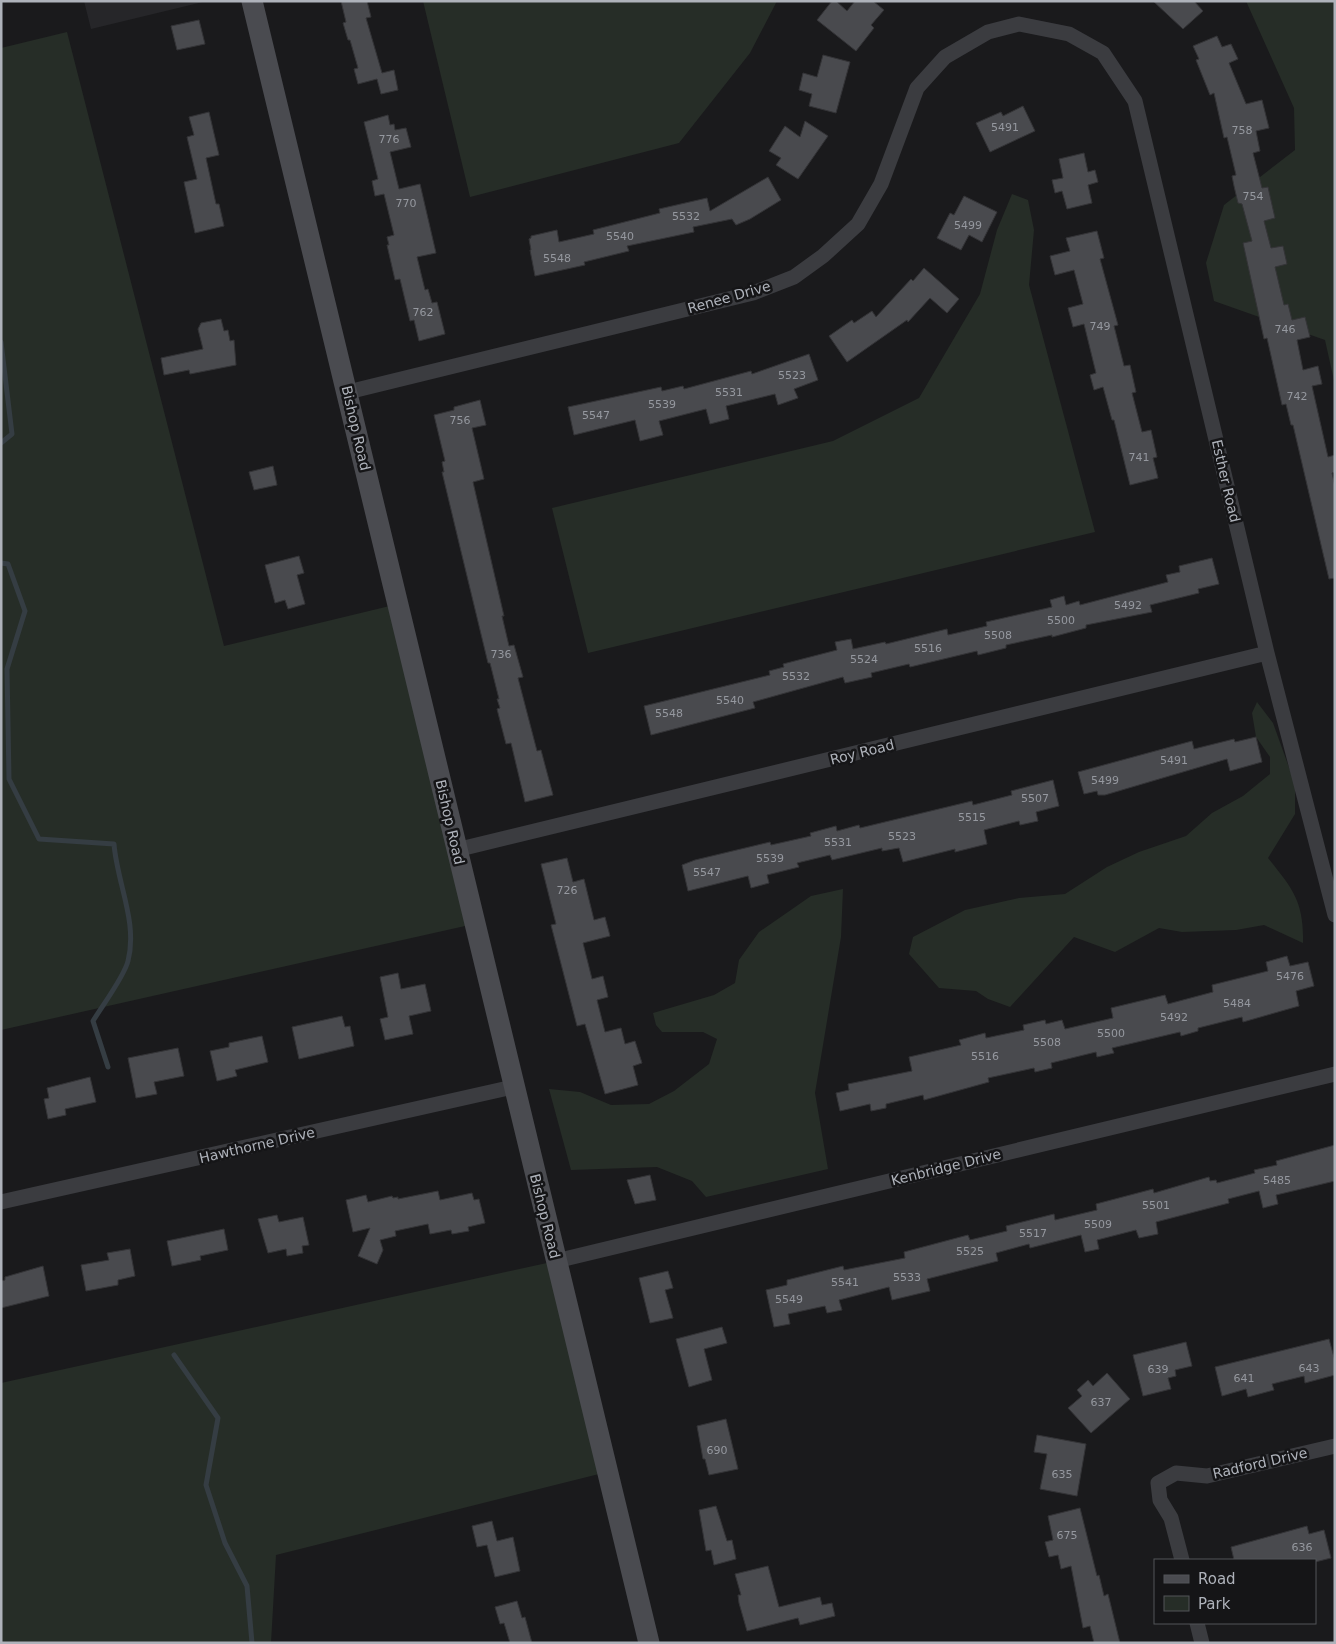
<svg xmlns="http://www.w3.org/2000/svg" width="1336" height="1644" viewBox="0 0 1336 1644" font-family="'DejaVu Sans',sans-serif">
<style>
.built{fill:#262629}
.green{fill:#262d27}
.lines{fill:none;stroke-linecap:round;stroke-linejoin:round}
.stream{stroke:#353d43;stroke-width:5}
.building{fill:#494a4e;stroke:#343437}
.street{stroke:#3b3c40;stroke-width:15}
.secondary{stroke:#4a4b50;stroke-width:21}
.labels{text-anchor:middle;stroke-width:5;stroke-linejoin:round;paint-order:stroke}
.number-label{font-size:11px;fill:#95989f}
.street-label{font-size:14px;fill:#aeb2ba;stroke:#151517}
</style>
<rect width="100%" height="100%" fill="#1a1a1c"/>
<path class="built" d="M84 1H207L91 29Z"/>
<path class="green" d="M423 1H777L750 53 679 143 470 197Z
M1246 1H1335V385L1325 340 1214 301 1206 263 1224 205 1295 150 1294 108Z
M67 32 224 646 398 604 474 924 1 1030V48Z
M1012 194 1028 200 1034 230 1029 285 1095 532 588 653 552 508 833 441 919 398 980 294 997 230Z
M1257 702 1273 723 1295 784V814L1268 858C1293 889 1304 902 1303 943L1264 925 1236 930 1182 932 1159 928 1115 952 1074 937 1010 1007 988 999 976 991 939 988 909 954 913 937 965 910 1019 898 1065 894 1107 867 1139 852 1186 836 1212 813 1243 796 1270 774V757L1256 737 1252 713Z
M843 889 841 937 815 1093 828 1169 706 1197 692 1181 657 1167 571 1170 549 1089 580 1092 611 1105 649 1104 674 1091 709 1064 717 1039 703 1032H662L656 1025 653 1013 714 995 735 983 739 960 759 932 811 896Z
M556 1261 607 1472 276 1555 271 1643H1V1383Z"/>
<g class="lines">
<path class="stream" d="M1 342 12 434 1 443
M1 563 8 564 25 611 7 669 9 779 39 839 114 844C117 883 138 922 128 961 124 977 102 1006 93 1021L108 1067
M174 1355 218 1418 206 1485 225 1543 247 1586 252 1643"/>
</g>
<path class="building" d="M341 1H367L371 17 366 18 382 73 394 70 398 90 381 94 377 79 358 84 354 69 358 68 350 40H348L343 23 346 22Z
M832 1H836L847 11 855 1H873L884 10 871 25 874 28 856 51 817 20Z
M1153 1H1194L1203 11 1183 29Z
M199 20 205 44 177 50 171 26Z
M1217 36 1222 47 1231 44 1238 59 1229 63 1246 104 1262 100 1269 128 1256 131 1260 151 1253 153 1262 188 1268 187 1275 218 1264 221 1271 248 1283 246 1287 264 1275 267 1284 305 1288 304 1292 320 1305 317 1310 337 1297 340 1303 370 1318 366 1322 384 1312 386 1328 457 1335 455V472L1332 473 1335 487V578L1329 579 1293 425H1291L1286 404 1282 405 1267 338 1264 339 1243 243 1252 241 1242 204 1238 203 1234 186 1232 176 1236 175 1227 137 1224 138 1214 93 1210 95 1196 60 1199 59 1193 46Z
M823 55 850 62 836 113 809 106 812 94 799 90 803 73 817 77Z
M1023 106 1035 131 990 152 976 123 1001 112 1003 116Z
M209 112 219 155 206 158 216 204H219L224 226 195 233 184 182 197 179 187 137 194 135 189 117Z
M388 115 390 125 394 124 395 130 406 128 411 147 390 152 399 189 420 184 436 253 417 257 425 290 428 289 432 303 437 302 445 334 419 341 414 320 410 321 400 279 395 280 387 245H389L387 237 394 235 384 194 375 196 372 181 378 179 364 122Z
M805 121 828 136 798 179 776 165 781 158 769 151 785 126 800 137Z
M1084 153 1088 172 1095 170 1098 182 1088 185 1092 203 1067 209 1062 191 1055 193 1052 180 1063 178 1059 159Z
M768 177 781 200 750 219 736 225 732 219 693 227 694 232 627 246 629 251 584 262 585 265 535 276 530 250H531L529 239 531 238V236L557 230 559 242 594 234 593 230 660 213 659 209 707 198 710 211Z
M964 196 997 212 982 242 969 235 961 250 937 238 950 213 954 215Z
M1097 231 1104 258 1100 259 1118 325 1114 326 1124 366 1130 365 1136 392 1132 393 1142 432 1151 430 1157 457 1153 458 1158 478 1130 485 1114 420H1112L1103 387 1094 390 1090 375 1096 373 1084 324 1073 327 1068 308 1083 304 1074 270 1055 275 1050 256 1070 251 1066 238Z
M924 268 959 299 947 313 930 298 908 322 907 320 847 362 829 336 852 320 854 323 872 311 876 317 911 279 913 281Z
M221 319 224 331 228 330 230 341 234 340 236 365 190 374 189 370 164 375 161 358 203 349 198 329 201 323Z
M809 354 818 380 794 389 798 398 778 405 775 394 726 406 729 419 710 424 706 409 659 421 663 435 640 441 635 420 574 435 568 407 661 387 662 391 683 386 684 389 751 371 752 374Z
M480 400 486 425 472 428 484 479 473 482 504 616H502L509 646 514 645 523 677 518 678 537 751 541 750 553 795 525 802 511 743 506 744 497 709 500 708 497 699H499L490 663H488L459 543 442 472H444L442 462 445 461 434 415 454 410V407Z
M273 466 277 485 254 490 249 472Z
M299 556 304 573 297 575 305 604 288 609 285 600 275 603 265 565Z
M1212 558 1219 584 1198 589 1199 593 1150 605 1152 612 1086 625V628L1052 637V635L1006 645V648L978 655 977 651 910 667 909 664 871 673 872 677 845 683 843 677 753 702 755 708 651 735 644 706 770 675 769 671 784 667 783 664 837 650 835 642 851 639 853 649 885 642 886 644 947 629 948 635 987 626 986 622 1052 607 1050 600 1064 596 1066 605 1079 601 1080 605 1168 582 1166 575 1180 572 1179 566Z
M1256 737 1262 762 1230 771 1227 759 1105 795H1098L1097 791 1084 794 1078 772 1192 741 1194 749 1234 739 1235 742Z
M1053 780 1059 806 1036 812 1038 821 1020 825 1019 821 984 830 987 844 955 852V849L903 862 899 848 882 851V848L832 860 830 855 797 863 799 867 767 875 769 883 751 888 748 876 688 891 682 865 695 860 770 842 771 845 811 836 810 833 836 826 837 831 859 825 860 828 972 801 973 805 1012 795 1011 791Z
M567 858 573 882 584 879 594 920 605 917 610 936 583 943 592 979 603 976 608 997 597 1000 605 1032 621 1028 625 1044 635 1041 642 1063 633 1066 638 1085 605 1094 585 1024 577 1026 551 925 556 924 541 864Z
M1287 956 1290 966 1308 962 1314 986 1296 991 1299 1006 1243 1022 1242 1017 1198 1028V1031L1181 1036 1180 1032 1112 1048 1114 1053 1097 1057 1096 1052 1051 1063 1052 1068 1035 1072 1034 1068 988 1078 989 1082 924 1100 923 1095 886 1104V1108L871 1111 870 1104 840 1111 836 1093 849 1090 848 1084 912 1071 909 1057 961 1045 959 1040 985 1033 986 1038 1024 1030 1023 1025 1045 1020 1046 1024 1062 1020 1065 1029 1113 1018 1111 1008 1165 995 1168 1004 1213 992 1212 985 1268 971 1266 962Z
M398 973 401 989 425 984 431 1011 409 1016 413 1034 385 1040 380 1019 388 1017 380 977Z
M342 1016 345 1027 350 1026 354 1046 299 1059 292 1027Z
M262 1036 268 1062 235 1070 237 1076 217 1081 210 1051 229 1047V1043Z
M178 1048 184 1076 154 1082 157 1094 136 1098 128 1058Z
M90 1077 96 1102 65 1109 66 1115 48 1119 44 1099 49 1098 47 1088Z
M1335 1145V1181L1276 1195 1278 1204 1263 1208 1259 1191 1228 1199 1229 1203 1156 1222 1158 1234 1139 1238 1136 1230 1097 1240 1099 1249 1085 1252 1081 1235 1030 1248 1029 1244 996 1253 998 1261 927 1279 930 1291 892 1300 889 1287 839 1300 842 1310 827 1313 825 1306 788 1314 790 1324 774 1327 766 1290 787 1285V1280L843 1266 844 1270 905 1258 904 1252 968 1235 970 1240 1007 1231 1006 1226 1054 1214 1055 1220 1097 1210 1096 1204 1153 1189 1154 1193 1209 1177 1210 1181 1216 1180 1217 1183 1255 1173 1254 1170 1277 1165 1276 1161Z
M650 1175 656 1200 635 1204 627 1180Z
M438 1191 440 1200 472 1193 474 1200 479 1199 485 1223 468 1227 469 1231 452 1234 451 1230 430 1234 428 1224 395 1231 396 1236 380 1240 383 1250 377 1264 358 1256 370 1228 353 1232 346 1200 366 1195 368 1202 392 1196 393 1198 398 1197V1199Z
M277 1215 279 1222 303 1217 309 1245 302 1246 303 1253 287 1256 286 1249 268 1253 258 1219Z
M224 1229 228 1250 200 1256 201 1260 172 1266 167 1241Z
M130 1249 135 1276 118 1280V1285L86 1291 81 1265 109 1260 107 1253Z
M43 1266 49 1296 1 1308V1281L5 1280V1277Z
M668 1271 673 1288 665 1290 673 1318 650 1323 639 1278Z
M722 1327 727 1343 704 1349 712 1380 689 1387 676 1339Z
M1329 1339 1335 1361V1375L1305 1383 1304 1376 1272 1384 1274 1390 1248 1397 1246 1389 1222 1396 1215 1367Z
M1186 1342 1192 1366 1175 1370 1176 1376 1168 1378 1171 1389 1143 1396 1133 1355Z
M1107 1373 1130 1399 1091 1433 1068 1408 1082 1396 1077 1390 1088 1380 1093 1386Z
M726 1419 738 1469 709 1475 705 1459H703L697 1426Z
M1037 1435 1086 1444 1077 1496 1040 1489 1047 1454 1034 1452Z
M716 1506 727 1541 732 1540 736 1559 714 1565 711 1550 706 1551 699 1510Z
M1080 1508 1097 1576 1099 1575 1104 1596 1108 1594 1120 1643H1094L1090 1626 1083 1628 1071 1566 1061 1569 1058 1555 1049 1557 1045 1542 1053 1540 1048 1516Z
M492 1521 497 1541 513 1537 520 1571 495 1577 487 1545 477 1547 472 1526Z
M1307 1526 1309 1534 1324 1530 1331 1558 1315 1562V1560H1234L1231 1547Z
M768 1566 779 1607 820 1597 822 1605 832 1603 835 1616 800 1625 798 1618 747 1631 739 1603 738 1595H741L735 1574Z
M517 1601 522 1618 525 1617 532 1643H510L504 1623 500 1624 495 1607Z"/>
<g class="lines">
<path class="street" d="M348 392 753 293 794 277 823 256 858 224 881 184 917 88 945 57 988 32 1019 24 1069 34 1103 53 1135 101 1267 653 1335 915
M456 850 1267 653
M1 1202 513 1087
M556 1261 1335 1074
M1182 1560 1171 1518 1160 1500 1158 1483 1176 1473 1207 1476 1335 1446
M1197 1623 1202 1643"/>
<path class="secondary" d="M252 1 649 1643"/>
</g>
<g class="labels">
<g class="number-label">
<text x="1005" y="131">5491</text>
<text x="1242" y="134">758</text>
<text x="389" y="143">776</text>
<text x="1253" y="200">754</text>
<text x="406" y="207">770</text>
<text x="686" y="220">5532</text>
<text x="968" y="229">5499</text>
<text x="620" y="240">5540</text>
<text x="557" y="262">5548</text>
<text x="423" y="316">762</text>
<text x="1100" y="330">749</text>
<text x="1285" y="333">746</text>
<text x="792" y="379">5523</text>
<text x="729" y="396">5531</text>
<text x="1297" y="400">742</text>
<text x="662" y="408">5539</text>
<text x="596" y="419">5547</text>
<text x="460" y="424">756</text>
<text x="1139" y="461">741</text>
<text x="1128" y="609">5492</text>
<text x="1061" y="624">5500</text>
<text x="998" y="639">5508</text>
<text x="928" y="652">5516</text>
<text x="501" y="658">736</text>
<text x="864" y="663">5524</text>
<text x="796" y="680">5532</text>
<text x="730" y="704">5540</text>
<text x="669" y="717">5548</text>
<text x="1174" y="764">5491</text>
<text x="1105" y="784">5499</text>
<text x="1035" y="802">5507</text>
<text x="972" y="821">5515</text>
<text x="902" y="840">5523</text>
<text x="838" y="846">5531</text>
<text x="770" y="862">5539</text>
<text x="707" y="876">5547</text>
<text x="567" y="894">726</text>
<text x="1290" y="980">5476</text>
<text x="1237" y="1007">5484</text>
<text x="1174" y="1021">5492</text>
<text x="1111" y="1037">5500</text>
<text x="1047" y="1046">5508</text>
<text x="985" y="1060">5516</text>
<text x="1277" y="1184">5485</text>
<text x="1156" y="1209">5501</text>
<text x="1098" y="1228">5509</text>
<text x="1033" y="1237">5517</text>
<text x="970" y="1255">5525</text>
<text x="907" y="1281">5533</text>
<text x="845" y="1286">5541</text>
<text x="789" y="1303">5549</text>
<text x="1309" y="1372">643</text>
<text x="1158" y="1373">639</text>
<text x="1244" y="1382">641</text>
<text x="1101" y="1406">637</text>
<text x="717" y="1454">690</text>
<text x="1062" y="1478">635</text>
<text x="1067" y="1539">675</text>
<text x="1302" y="1551">636</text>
</g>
<g class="street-label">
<text transform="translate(729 297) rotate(-16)" y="5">Renee Drive</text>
<text transform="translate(356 428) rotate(77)" y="5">Bishop Road</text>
<text transform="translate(1226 481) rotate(77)" y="5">Esther Road</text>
<text transform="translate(862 752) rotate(-14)" y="5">Roy Road</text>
<text transform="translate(450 822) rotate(77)" y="5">Bishop Road</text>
<text transform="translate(257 1145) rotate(-13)" y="5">Hawthorne Drive</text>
<text transform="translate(946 1167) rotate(-14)" y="5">Kenbridge Drive</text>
<text transform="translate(545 1216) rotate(76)" y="5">Bishop Road</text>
<text transform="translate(1260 1463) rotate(-13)" y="5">Radford Drive</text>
</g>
</g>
<rect width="1336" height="1644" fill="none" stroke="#aeb2ba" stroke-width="5"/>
<rect x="1154" y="1559" width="162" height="65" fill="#151517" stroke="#525458"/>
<rect x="1164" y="1575" width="25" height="8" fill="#4a4b50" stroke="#525458"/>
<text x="1198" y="1584" font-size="15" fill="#aeb2ba">Road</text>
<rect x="1164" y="1596" width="25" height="15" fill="#262d27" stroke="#525458"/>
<text x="1198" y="1609" font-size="15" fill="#aeb2ba">Park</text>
</svg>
